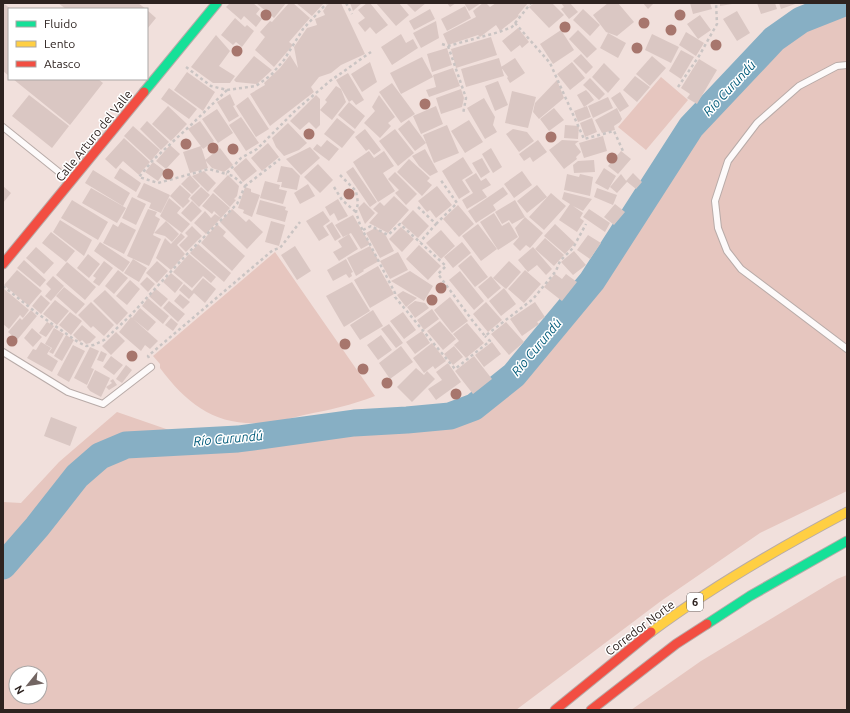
<svg xmlns="http://www.w3.org/2000/svg" width="850" height="713" viewBox="0 0 850 713" font-family="Ubuntu,sans-serif">
<style>
.green{fill:#e6c6bf;fill-rule:evenodd}
.lines{fill:none;stroke-linecap:round;stroke-linejoin:round}
.river{stroke:#87afc4;stroke-width:27}
.building{fill:#dac7c3}
.lane-casing{stroke:#b8aba8;stroke-width:8}
.fast-casing{stroke:#b8aba8;stroke-width:11}
.slow-casing{stroke:#b8aba8;stroke-width:11}
.jam-casing{stroke:#b8aba8;stroke-width:11}
.path{stroke:#cac4c3;stroke-width:2.5;stroke-dasharray:3 3;stroke-linecap:butt}
.lane{stroke:#fdfafa;stroke-width:6}
.fast{stroke:#16e098;stroke-width:9}
.slow{stroke:#ffcf43;stroke-width:9}
.jam{stroke:#f24e42;stroke-width:9}
.tree{fill:#a7766d}
.labels{text-anchor:middle;stroke-width:3;stroke-linejoin:round;paint-order:stroke}
.shield{fill:#fff;stroke:#6d6563;stroke-width:1}
.shield-label{font-size:11px;font-weight:bold;fill:#2e2320}
.street-label{font-size:12px;fill:#2e2320;stroke:#fff}
.water-label{font-size:13px;font-style:italic;fill:#035c7b;stroke:#fff}
</style>
<rect width="100%" height="100%" fill="#f1e0dc"/>
<path class="green" d="M808 3H847V491L760 533 661 601 516 710H3V502L21 503 59 462 117 412 169 430 246 429 404 410 450 407 472 402 502 377 529 348 614 240 689 121 756 39 788 13ZM16 673H40V697H16Z
M661 77 688 100 646 150 618 127Z
M275 252 375 396C352 405 329 410 304 415 291 418 276 423 262 423 215 426 187 404 160 368V364L153 356Z
M847 575V710H631L701 661 837 579Z"/>
<g class="lines">
<path class="river" d="M3 566 37 527 77 476 100 456 126 445 238 439 354 423 407 420 450 416 474 407 514 375 592 281 691 127 774 39 801 20 844 3"/>
</g>
<path class="building" d="M3 3 11 9H9V76L3 71Z
M58 3H138L146 9H66Z
M230 3H253L260 9 256 14 262 19 256 27 244 16 241 20 226 7Z
M256 3H286L274 18Z
M289 3H293L310 18 289 42 293 45 274 67 255 50 265 37 260 32 270 21 272 22Z
M296 3H324L312 16Z
M330 3H341L365 54 341 65 331 73 319 77 311 87 314 92 270 126 250 94 265 85 264 83 280 68 290 55 298 68 294 47 307 28 317 25 315 19 325 15 323 11 327 5Z
M350 3H362L353 11Z
M367 3H370L388 25 376 34 370 27 365 32 358 23 365 18 358 10Z
M376 3H399L409 15 396 26Z
M406 3H426L415 12Z
M447 3H456L450 7Z
M464 3H481L469 11Z
M483 3H486L490 7 496 3H528L518 15 519 16 500 31 496 25 480 37 478 35 448 45 443 34 476 17 473 11Z
M534 3H552L564 15 549 28 529 7Z
M561 3H570L578 12 569 19 561 9 564 7Z
M608 3H618L634 22 617 36 606 32 593 15Z
M643 3H654L648 9Z
M690 3H710L712 9 693 14Z
M720 3H732V4L720 6Z
M757 3H775L777 9 761 14Z
M779 3H798L781 9Z
M465 6 471 18 447 31 441 19Z
M430 9 435 19 414 30 409 21Z
M583 9 600 25 590 36 573 20Z
M147 10 156 18 147 29Z
M737 11 750 33 737 41 723 19Z
M700 15 711 30 698 39 687 24Z
M235 18 245 27 247 25 254 31 242 47 236 42 233 45 221 35Z
M436 21 439 38 421 48 413 33Z
M518 28 529 42 522 48 520 45 511 52 502 41Z
M561 30 574 50 553 64 540 44Z
M578 30 597 49 587 58 569 39Z
M686 32 704 43 696 56 679 45Z
M608 33 626 43 618 58 600 48Z
M401 34 406 43 413 39 418 48 392 65 381 47Z
M652 34 679 47 671 63 645 50Z
M216 35 230 51 219 66 235 76 230 83H213L191 67Z
M491 37 497 55 456 68 451 49Z
M447 48 452 65 432 72 427 54Z
M681 50 694 57 681 79 669 71Z
M581 54 593 67 586 74 573 61Z
M254 56 272 70 257 84 236 82 234 80Z
M652 56 666 68 650 86 636 74Z
M422 57 433 77 401 94 390 73Z
M499 58 504 76 466 87 461 69Z
M515 58 525 73 510 83 507 78 508 77 501 67Z
M699 59 717 70 697 104 687 98 690 94 681 88Z
M370 62 377 82 362 92 351 74Z
M572 62 585 78 570 90 557 74Z
M604 63 620 79 608 93 592 77Z
M453 68 460 86 429 97 426 90 436 87 433 75Z
M187 72 215 92 203 111 174 90Z
M348 73 364 100 356 105 352 100 349 102 336 80Z
M635 76 650 87 637 102 623 90Z
M590 78 605 94 599 100 583 85Z
M13 79H98L103 83 70 125Z
M557 80 564 98 539 119 533 112 535 103Z
M498 81 508 105 495 111 485 86Z
M392 83 415 114 401 123 379 92Z
M336 86 341 89 346 102 332 120 320 110 327 102 325 100Z
M169 88 197 109 189 119 161 99Z
M461 89 464 98 462 107 441 114 436 98Z
M586 90 589 93 594 100 584 107 577 95Z
M512 91 536 97 528 128 505 123Z
M620 92 629 106 620 112 611 98Z
M230 94 235 105 233 106 239 116 229 122 217 102Z
M29 95 69 126 52 148 12 116Z
M316 95 320 99V125L316 129 309 122 300 130 290 121Z
M379 95 395 117 388 123 391 126 380 138 364 123 375 111 372 107Z
M248 97 269 129 256 137 236 106Z
M608 97 613 108 593 118 588 106Z
M484 98 495 117 493 125 497 132 485 139 467 108Z
M349 102 365 116 355 129 338 115Z
M168 106 187 124 171 141 152 124Z
M436 106 443 124 421 134 413 116Z
M587 106 591 117 578 122 574 111Z
M554 108 564 120 549 131 540 119Z
M617 108 622 119 620 122 614 126 615 130 602 133 595 120Z
M217 109 233 133 218 143 202 119Z
M241 117 259 143 246 151 229 125Z
M337 118 355 132 342 148 324 134Z
M592 118 597 132 585 137 580 123Z
M409 120 426 143 415 151 398 129Z
M469 120 483 142 465 153 451 131Z
M147 121 169 142 161 150 140 129Z
M200 121 214 141 203 149 188 129Z
M288 123 307 143 299 150 284 156 276 147 272 138Z
M447 125 459 153 434 163 423 135Z
M565 125 579 126 578 139 564 138Z
M133 126 160 150 151 161 124 136Z
M365 129 381 150 374 155 369 149 366 151 355 137Z
M395 129 414 153 398 166 379 141Z
M513 129 527 132 534 141 519 152 506 134Z
M603 136 607 151 584 158 579 143Z
M124 138 150 162 139 175 123 161 116 169 105 159Z
M327 140 339 149 329 161 313 149 317 144 321 147Z
M538 140 547 152 533 162 530 157 524 161 519 154Z
M562 140 579 141 575 144 581 152 576 157 577 159 564 169 549 150Z
M268 143 279 157 262 171 251 158Z
M170 145 180 154 166 169 156 161Z
M201 146 208 168 190 173 183 152Z
M310 147 320 158 301 175 286 159Z
M220 148 233 165 224 172 212 168 205 160Z
M491 148 502 167 493 173 482 154Z
M425 149 438 172 430 176 419 166 412 156Z
M369 151 374 158 384 151 394 166 383 173 395 191 378 202 353 162Z
M621 151 631 159 618 174 608 166Z
M463 157 473 173 462 180 470 192 459 199 442 171Z
M246 158 257 171 243 182 233 169Z
M482 158 490 172 481 178 472 163Z
M409 159 430 178 427 181 432 185 422 196 397 172Z
M594 160 595 172 574 173 573 165 578 161Z
M153 162 165 171 158 181 145 172Z
M318 164 333 180 320 193 304 177Z
M281 166 292 168 300 176 297 190 281 187 282 182H277Z
M353 167 377 202 370 207 346 172Z
M120 168 141 183 136 192 114 178Z
M604 168 616 176 608 190 595 183Z
M93 170 130 193 123 206 85 183Z
M204 171 216 183 208 192 192 176Z
M522 171 532 185 514 198 504 184Z
M395 172 417 194 406 205 395 193 399 190 388 179Z
M476 173 481 181 486 178 491 185 482 190 487 197 467 209 462 200 473 193 465 180Z
M633 173 642 182 636 189 626 181Z
M567 174 579 177 580 174 593 177 590 196 564 190Z
M621 174 627 182 617 193 610 187Z
M190 175 200 186 192 194 181 184Z
M228 175 239 186 237 196 234 199 236 200 230 207 213 191Z
M265 181 280 185 279 189 287 191 283 204 260 198Z
M144 183 170 195 161 213 149 208 151 203 137 197Z
M308 184 315 196 300 204 294 193Z
M180 185 191 195 188 199 190 201 183 208 170 196Z
M537 185 547 197 527 213 517 201Z
M3 186 11 193 3 203Z
M437 186 452 205 436 218 430 210 427 212 418 201Z
M201 187 210 195 199 207 190 198Z
M245 187 251 189V192L260 195 252 217 243 213 244 210 238 208Z
M503 187 508 194 493 205 496 210 476 223 468 211Z
M91 188 126 208 117 223 82 203Z
M597 188 617 195 613 205 594 197Z
M564 192 592 199 583 211 573 206 583 213 580 218 584 221 577 232 559 220 570 204 562 199Z
M213 193 230 208 221 218 214 211 212 214 202 206Z
M551 193 566 206 544 230 529 217Z
M394 196 409 210 388 233 369 223 378 213 373 209 380 202 384 206Z
M132 197 146 204 136 225 122 218Z
M169 198 181 208 177 213 190 224 182 233 160 216Z
M338 199 348 216 338 221 334 213 330 216 325 207Z
M72 200 108 222 98 240 61 218Z
M260 200 286 207 285 210 288 211 285 222 256 214Z
M515 200 525 217 512 224 509 220 502 224 495 212Z
M192 201 202 211 191 222 181 213Z
M364 202 375 213 365 224 358 208Z
M615 204 625 212 614 225 604 217Z
M458 205 474 224 459 237 443 219Z
M148 209 157 212 155 216 160 219 153 235 161 239 149 266 127 256Z
M232 209 246 222 249 219 263 232 247 249 220 222Z
M589 209 610 223 605 232 583 217Z
M413 210 429 226 418 238 401 223Z
M205 211 211 218 215 214 221 218 206 234 194 223Z
M323 211 330 221 323 226 329 235 319 241 306 221Z
M494 213 502 226 509 222 518 237 498 250 480 222Z
M353 215 370 244 361 249 351 233 343 237 335 225Z
M525 217 543 233 530 248 526 245 520 251 513 244 519 237 515 228Z
M60 220 92 240 84 256 53 232Z
M166 221 179 234 172 242 165 236 154 233Z
M271 221 285 225 279 246 265 242Z
M121 222 136 230 124 254 103 243 113 224 118 227Z
M332 222 341 237 335 241 326 226Z
M217 224 226 232 223 236 245 256 232 271 201 243Z
M478 224 497 249 481 261 462 236Z
M555 224 575 243 565 254 544 236Z
M192 226 202 236 186 252 179 245 188 236 185 233Z
M401 227 414 239 402 252 389 239Z
M375 228 385 234 394 251 380 258 366 233Z
M441 230 455 246 441 259 426 243Z
M51 232 75 251 66 262 42 243Z
M181 233 185 237 177 245 185 254 171 270 156 258 165 238 171 244Z
M349 234 358 249 339 261 333 252 342 247 338 241Z
M588 235 601 243 590 259 577 250Z
M545 238 564 255 554 266 535 249Z
M100 242 130 262 123 272 94 251Z
M462 242 471 253 453 268 444 257Z
M198 244 231 273 224 282 190 253Z
M419 245 441 266 428 280 406 259Z
M295 246 311 271 297 280 281 255Z
M370 246 379 261 363 270 364 271 356 276 347 258Z
M36 247 54 263 44 274 26 258Z
M533 247 552 269 546 275 537 265 528 272 518 260Z
M574 251 586 265 573 275 561 262Z
M398 252 408 270 390 279 380 261Z
M88 254 100 264 89 278 77 268Z
M189 254 216 277 211 283 203 276 192 288 173 272Z
M471 255 488 277 475 287 458 266Z
M133 259 147 268 139 282 124 273Z
M346 259 353 272 351 273 352 276 349 278 346 274 333 281 327 270Z
M24 260 46 280 40 287 17 268Z
M104 261 113 268 99 286 93 282 96 278 93 276Z
M157 261 168 271 157 283 146 273Z
M509 261 521 272 506 289 493 278Z
M67 262 96 287 85 300 56 275Z
M378 266 394 294 370 308 354 280Z
M17 270 42 291 29 306 4 285Z
M118 270 128 278 114 294 105 286Z
M525 270 541 284 524 303 508 289Z
M410 271 433 286 424 301 391 281Z
M460 271 484 301 474 310 449 280Z
M171 273 183 283 175 293 163 282Z
M555 274 562 279 566 274 577 282 562 301 544 287Z
M53 276 64 286 51 301 45 296 51 289 46 284Z
M491 276 501 288 488 299 478 287Z
M147 277 155 284 148 292 140 284Z
M203 278 216 289 205 303 194 293 189 299 179 290 184 284 192 291Z
M130 280 140 289 127 305 116 296Z
M352 282 370 311 344 327 326 296Z
M64 287 85 304 76 314 56 296Z
M3 288 29 310 23 318 20 315 9 329 3 324Z
M504 288 516 304 501 316 489 301Z
M156 289 168 299 161 307 149 296Z
M105 290 128 313 117 325 93 301Z
M403 291 417 298 406 307 397 295Z
M180 294 190 302 183 309 174 301Z
M41 295 50 303 41 314 32 306Z
M450 297 468 321 452 333 434 310Z
M148 298 169 316 163 324 142 306Z
M55 300 69 311 57 325 43 314Z
M169 301 185 314 178 322 163 308Z
M415 301 425 303 429 308 415 318 407 307Z
M91 302 114 325 104 336 93 326 91 328 78 315Z
M486 302 502 320 488 332 473 314Z
M535 302 545 317 537 322 539 324 522 336 510 319Z
M140 308 156 322 148 331 132 318Z
M432 309 439 319 424 330 417 320Z
M31 310 37 316 17 340 8 332 20 318 22 320Z
M373 310 383 326 360 340 350 325Z
M70 312 82 321 71 335 59 325Z
M403 312 416 330 404 339 390 321Z
M131 317 158 341 150 349 145 345 141 351 119 332Z
M171 318 178 324 173 331 165 325Z
M440 321 456 339 443 350 427 331Z
M47 322 54 326 46 337 39 333Z
M506 322 524 342 509 355 491 334Z
M467 323 484 343 466 358 454 345 459 341 453 334Z
M389 324 403 343 396 348 381 329Z
M82 325 96 337 90 343 86 344 82 340 80 342 73 335Z
M32 328 42 337 33 347 24 338Z
M54 328 64 334 53 354 49 352 52 348 45 344Z
M422 331 430 343 415 354 406 342Z
M116 332 125 341 111 355 102 346Z
M66 335 74 340 62 361 54 356Z
M381 335 392 350 378 360 367 345Z
M41 342 51 348 47 354 58 361 52 372 27 358 33 349 36 350Z
M492 342 501 354 484 367 475 355Z
M432 343 446 361 435 369 433 366 424 373 413 358Z
M73 345 85 351 69 382 57 375Z
M401 346 413 362 390 379 379 363Z
M454 346 463 357 453 365 444 354Z
M90 347 99 351 91 368 94 369 87 385 74 378Z
M101 351 107 354 103 362 97 360Z
M111 356 123 365 114 375 103 367Z
M474 356 492 379 473 394 455 371Z
M448 363 461 382 436 400 428 389 442 380 436 372Z
M126 365 132 370 122 383 116 379Z
M416 368 424 375 427 371 435 379 412 402 397 387Z
M95 370 110 378 101 397 90 391 87 387Z
M113 379 117 385 109 390 106 387 112 383 110 381Z
M51 417 77 427 70 446 44 436Z"/>
<g class="lines">
<g class="lane-casing">
<path id="lane" d="M847 65 837 66 799 86 757 123 728 161 715 201 718 228 727 251 741 269 847 349
M3 127 70 181
M3 352 68 392 103 404 151 367"/>
</g>
<g class="fast-casing">
<path id="fast" d="M144 92 217 3
M707 624 750 596 847 541"/>
</g>
<g class="slow-casing">
<path id="slow" d="M651 632C713 586 779 548 847 512"/>
</g>
<g class="jam-casing">
<path id="jam" d="M3 264 144 92
M555 710 651 632
M591 710 676 644 707 624"/>
</g>
<path class="path" d="M346 3 352 14
M515 23 550 63 584 139 614 131 623 151
M442 44 448 46 499 32 512 27 531 3
M448 46 466 98 463 114
M186 67 211 86 227 90 256 86 271 75 284 60 303 29 327 3
M678 87 699 56 717 24 716 3
M227 90 192 124 153 160 139 177 158 183 209 169 226 174 241 158 257 149 296 110 330 81 371 52
M340 175 356 191 358 203 356 212 360 225 395 293V297L455 369 490 341 485 336
M245 186 280 159
M334 187 342 200 356 212
M418 207 436 224 420 242
M436 224 457 203 440 179
M363 230 371 226 388 235 400 224 446 266 438 274 472 320 485 336 533 299 556 271 560 261 573 248 586 224
M3 286 38 314 78 342 86 346 94 345 104 340 129 317 188 253 237 204 245 186 233 176 226 174
M149 358 148 356 273 250 280 248 300 222"/>
<use href="#lane" class="lane"/>
<use href="#fast" class="fast"/>
<use href="#slow" class="slow"/>
<use href="#jam" class="jam"/>
</g>
<g class="tree">
<circle cx="266" cy="15" r="5.5"/>
<circle cx="680" cy="15" r="5.5"/>
<circle cx="644" cy="23" r="5.5"/>
<circle cx="565" cy="27" r="5.5"/>
<circle cx="671" cy="30" r="5.5"/>
<circle cx="716" cy="45" r="5.5"/>
<circle cx="637" cy="48" r="5.5"/>
<circle cx="237" cy="51" r="5.5"/>
<circle cx="425" cy="104" r="5.5"/>
<circle cx="309" cy="134" r="5.5"/>
<circle cx="551" cy="137" r="5.5"/>
<circle cx="186" cy="144" r="5.5"/>
<circle cx="213" cy="148" r="5.5"/>
<circle cx="233" cy="149" r="5.5"/>
<circle cx="612" cy="158" r="5.5"/>
<circle cx="168" cy="174" r="5.5"/>
<circle cx="349" cy="194" r="5.5"/>
<circle cx="441" cy="288" r="5.5"/>
<circle cx="432" cy="300" r="5.5"/>
<circle cx="12" cy="341" r="5.5"/>
<circle cx="345" cy="344" r="5.5"/>
<circle cx="132" cy="356" r="5.5"/>
<circle cx="363" cy="369" r="5.5"/>
<circle cx="387" cy="383" r="5.5"/>
<circle cx="456" cy="394" r="5.5"/>
</g>
<g class="labels">
<rect class="shield" x="687" y="593" width="16" height="18" rx="3"/>
<g class="shield-label">
<text x="695" y="606">6</text>
</g>
<g class="street-label">
<text transform="translate(94 136) rotate(-51)" y="4">Calle Arturo del Valle</text>
<text transform="translate(640 628) rotate(-37)" y="4">Corredor Norte</text>
</g>
<g class="water-label">
<text transform="translate(729 88) rotate(-47)" y="5">Río Curundú</text>
<text transform="translate(536 347) rotate(-50)" y="5">Río Curundú</text>
<text transform="translate(228 438) rotate(-5)" y="5">Río Curundú</text>
</g>
</g>
<rect width="850" height="713" fill="none" stroke="#2e2320" stroke-width="8"/>
<rect x="8" y="8" width="140" height="72" fill="#ffffff" stroke="#aba7a6"/>
<rect x="16" y="21" width="20" height="6" fill="#16e098" stroke="#aba7a6"/>
<text x="44" y="28" font-size="12" fill="#2e2320">Fluido</text>
<rect x="16" y="41" width="20" height="6" fill="#ffcf43" stroke="#aba7a6"/>
<text x="44" y="48" font-size="12" fill="#2e2320">Lento</text>
<rect x="16" y="61" width="20" height="6" fill="#f24e42" stroke="#aba7a6"/>
<text x="44" y="68" font-size="12" fill="#2e2320">Atasco</text>
<g transform="translate(28 685) rotate(240)"><circle r="19" fill="#ffffff" stroke="#aba7a6"/>
<path d="M0-3L7 15L0 10L-7 15Z" fill="#726562"/>
<text y="-6" font-size="11" font-weight="bold" text-anchor="middle" fill="#2e2320">N</text>
</g>
</svg>
